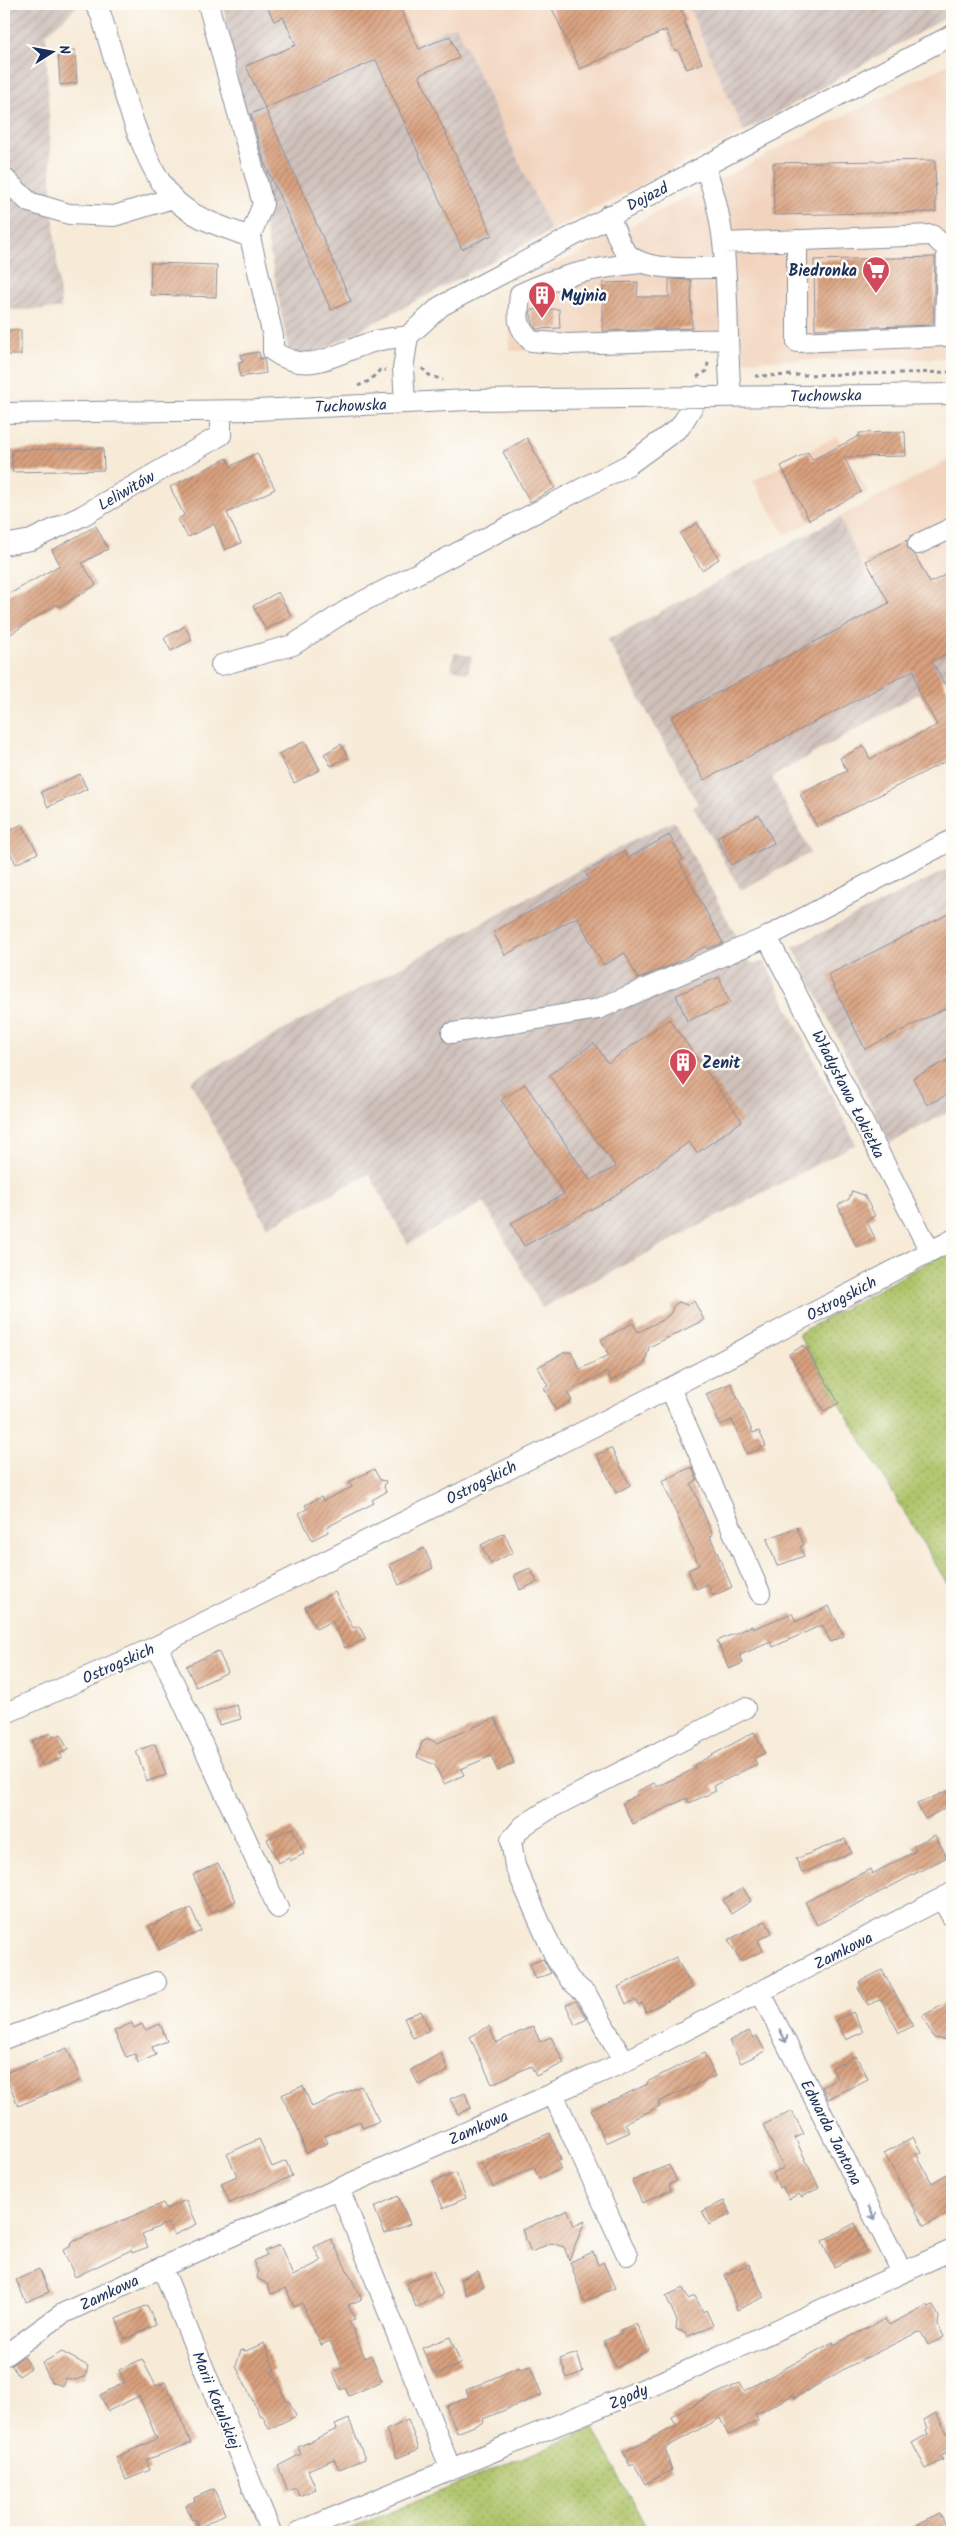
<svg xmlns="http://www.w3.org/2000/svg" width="956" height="2536" viewBox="0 0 956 2536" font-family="Kalam,sans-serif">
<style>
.built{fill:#f2d4be}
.industrial{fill:url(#industrial-furrows)}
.park{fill:url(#park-dots);stroke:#647962}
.building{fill:url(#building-hatch)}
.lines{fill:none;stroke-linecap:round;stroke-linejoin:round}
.minor-casing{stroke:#898d9b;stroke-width:22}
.path{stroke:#898d9b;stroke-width:3;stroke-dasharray:4 4;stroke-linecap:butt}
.minor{stroke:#fff;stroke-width:20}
.oneway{stroke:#8d97ae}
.labels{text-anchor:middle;stroke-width:5;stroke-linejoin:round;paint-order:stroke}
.street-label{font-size:16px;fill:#1b2f5e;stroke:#fdfcf7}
.poi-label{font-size:16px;font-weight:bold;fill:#1b2f5e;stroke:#fdfcf7;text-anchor:start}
</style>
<defs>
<pattern id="industrial-furrows" width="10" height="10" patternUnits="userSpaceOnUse" patternTransform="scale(1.25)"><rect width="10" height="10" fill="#cfc0ba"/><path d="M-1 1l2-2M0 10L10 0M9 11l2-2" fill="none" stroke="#b1a5a2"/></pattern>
<pattern id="park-dots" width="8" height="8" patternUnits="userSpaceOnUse" patternTransform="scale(1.25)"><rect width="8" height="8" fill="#adc367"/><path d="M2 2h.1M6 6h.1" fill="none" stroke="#8c9f58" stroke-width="1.8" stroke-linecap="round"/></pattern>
<pattern id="building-hatch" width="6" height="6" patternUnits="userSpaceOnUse" patternTransform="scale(1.25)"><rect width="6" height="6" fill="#d9a07d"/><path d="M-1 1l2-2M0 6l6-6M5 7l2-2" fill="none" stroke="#af836a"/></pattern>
</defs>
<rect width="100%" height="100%" fill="#fdfcf7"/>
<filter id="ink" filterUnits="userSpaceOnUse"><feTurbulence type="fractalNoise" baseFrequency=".02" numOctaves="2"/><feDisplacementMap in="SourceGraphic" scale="10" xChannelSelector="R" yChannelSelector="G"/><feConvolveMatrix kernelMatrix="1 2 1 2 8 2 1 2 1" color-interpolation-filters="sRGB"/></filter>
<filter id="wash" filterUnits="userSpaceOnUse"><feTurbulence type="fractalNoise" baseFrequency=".0096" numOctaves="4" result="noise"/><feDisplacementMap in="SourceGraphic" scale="20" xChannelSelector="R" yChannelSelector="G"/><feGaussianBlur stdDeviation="1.12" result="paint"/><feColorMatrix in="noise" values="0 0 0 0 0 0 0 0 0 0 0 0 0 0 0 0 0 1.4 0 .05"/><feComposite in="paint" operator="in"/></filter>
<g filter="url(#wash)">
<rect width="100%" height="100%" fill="#f7ebd8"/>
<path class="built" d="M398 4H687L744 132 551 231 456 25 416 43Z
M952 62V358L738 361 737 349 510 351 508 290 788 144Z
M837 436 868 492 785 535 753 481Z
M952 458V640L913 563 870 585 840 517Z"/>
<path class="industrial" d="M4 4H80L46 34 52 198 61 309 4 310Z
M223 4H386L388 8 398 4 416 43 456 25 551 231 302 360 289 354Z
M687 4H952V14L744 132Z
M840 517 870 585 913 563 952 640V675L772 777 810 853 741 890 693 807 698 804 607 640Z
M454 653 472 656 468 673 451 669Z
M674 821 751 963 765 962 856 1144 542 1308 484 1202 408 1244 369 1174 267 1227 190 1081 636 839Z
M952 867V1110L890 1143 793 947Z"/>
<path class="park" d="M952 1249V1582L948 1585 798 1334Z
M594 2428 648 2532H342Z"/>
<g id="blocks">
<path class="building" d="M266 4H398L419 49 450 36 459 58 419 75 492 235 462 249 376 60 265 108 246 66 296 45 283 17 274 21Z
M550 4H679L686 20 684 22 702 63 687 69 678 50 675 51 666 30 580 69Z
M75 50 77 83 60 85 58 51Z
M265 108 351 301 331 310 264 162 251 114Z
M935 160 936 212 774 215 773 163Z
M935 257 933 325 815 329 814 260Z
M151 263 217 265 216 297 150 295Z
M669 279 691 280 692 328 603 331V283L638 282 637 297H669Z
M559 309 560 328 536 329 533 324 530 310Z
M4 330H21V355H4Z
M259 352 260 359 264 358 266 373 240 377 239 363 243 362 241 355Z
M905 432 906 456 844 457 861 492 809 520 781 466 808 452 812 460 859 436V433Z
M527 438 555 488 530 502 503 452Z
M103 448 104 470 12 472V450Z
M257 453 275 489 227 513 241 543 225 550 214 524 188 537 177 520 184 515 170 487 227 458 231 466Z
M697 523 719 559 702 570 680 534Z
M96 526 108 549 82 563 96 585 59 607 57 604 9 635 4 626V597L60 565 52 550Z
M907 540 908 549 915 555 930 583 952 571V651L932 661 952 698V758L817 827 800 794 847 771 840 758 864 746 870 759 937 725 919 692 914 670 704 780 671 717 889 603 866 561Z
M278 592 291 616 266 630 253 606Z
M185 626 192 640 171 651 164 638Z
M305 741 320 770 294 783 279 754Z
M341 744 348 757 331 766 324 754Z
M80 774 87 789 48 807 41 792Z
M759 815 774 843 731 865 717 837Z
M22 824 38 853 16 864 4 840V834Z
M669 835 683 859 679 861 723 943 707 949 706 946 676 963 638 979 625 953 603 965 577 917 505 955 493 932 589 879 585 872 624 851 628 858Z
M952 912V1005L865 1049 828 975Z
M719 977 730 1003 687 1021 676 995Z
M669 1019 742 1121 697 1153 689 1142 610 1199 524 1246 511 1223 564 1194 501 1100 525 1084 590 1180 616 1167 549 1075 594 1043 608 1063Z
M952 1058V1092L927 1105 913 1078Z
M852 1191 864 1195 875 1216 866 1220 875 1238 856 1247 838 1205 849 1199Z
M694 1301 704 1320 649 1347 645 1363 624 1374 611 1381 607 1372 567 1392 572 1401 556 1410 544 1388 548 1386 538 1367 565 1352H571L580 1369 609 1355 601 1340 633 1323 638 1332 664 1319 671 1313 673 1306 679 1302 687 1305Z
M804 1345 839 1403 824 1411 789 1354Z
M731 1383 753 1433 759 1431 766 1446 747 1454 732 1420 720 1425 706 1394Z
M611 1448 630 1485 616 1493 597 1455Z
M692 1467 697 1480 691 1484 713 1535 710 1536 732 1587 713 1596 708 1584 696 1589 688 1570 699 1565 662 1481Z
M374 1469 380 1480 386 1481 384 1487 386 1492 372 1500 374 1503 327 1527 328 1532 312 1540 299 1513 307 1509 305 1505 321 1497 323 1501 352 1487 349 1482Z
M797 1527 804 1545 800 1547 804 1556 777 1566 767 1539Z
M504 1533 513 1552 491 1564 481 1545Z
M424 1548 433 1568 399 1585 390 1565Z
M530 1568 537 1582 520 1590 514 1575Z
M335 1592 353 1628 359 1626 366 1639 345 1648 332 1621 316 1629 305 1607Z
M829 1606 844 1636 831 1642 822 1625 773 1647 771 1642 740 1655 743 1663 729 1669 717 1641 752 1626 753 1629 792 1613 796 1622Z
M218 1651 228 1672 196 1687 186 1666Z
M237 1705 241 1719 219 1725 215 1711Z
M495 1718 514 1763 498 1771 491 1756 461 1769 464 1775 444 1784 435 1765 417 1757 422 1742 429 1739 437 1743Z
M754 1732 765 1753 754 1758 757 1764 713 1786 716 1791 689 1803 687 1798 633 1824 622 1803 639 1794 638 1791 654 1783 656 1787 686 1773 695 1768 694 1765Z
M51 1733 53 1737 61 1734 68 1750 60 1753 62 1758 42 1766 32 1741Z
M155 1744 166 1775 147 1781 136 1751Z
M947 1791 952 1804 925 1819 917 1804Z
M292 1828 304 1854 290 1861 289 1858 278 1863 267 1839Z
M935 1835 947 1857 817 1925 805 1902 870 1869 872 1874 916 1851 913 1846Z
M845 1839 852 1853 802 1873 796 1859Z
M218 1863 236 1901 211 1913 193 1875Z
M743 1888 751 1901 731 1914 723 1900Z
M191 1908 201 1931 159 1950 149 1926Z
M766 1921 772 1933 758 1940 763 1951 741 1961 728 1940Z
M676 1957 692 1988 646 2012 642 2003 638 2005 635 2000 626 2004 618 1987Z
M543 1959 551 1973 536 1979 530 1964Z
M882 1970 913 2026 899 2033 882 2001 879 2000 868 2005 858 1988 861 1986 859 1982Z
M952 2000V2041L934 2038 922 2016Z
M576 2001 587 2019 575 2025 566 2005Z
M421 2011 430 2030 413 2038 404 2018Z
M853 2012 863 2032 846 2040 836 2020Z
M132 2023 134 2028 142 2024 145 2030 160 2024 167 2041 152 2047 156 2055 138 2063 135 2054 126 2057 114 2031Z
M489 2026 496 2043 533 2026 540 2042 551 2037 564 2063 536 2076 531 2066 492 2084 470 2037Z
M749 2031 753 2038 757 2036 765 2051 741 2063 729 2041Z
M67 2048 81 2080 18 2106 5 2073Z
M441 2053 448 2071 419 2085 411 2070Z
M704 2053 715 2076 658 2102 660 2106 625 2123 630 2132 606 2143 591 2110 648 2084 647 2082Z
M856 2056 868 2079 828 2099 822 2087 837 2079 832 2068Z
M303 2086 312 2107 361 2086 379 2121 363 2128 360 2121 325 2136 328 2143 306 2153 296 2123 281 2095Z
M465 2093 471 2108 458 2114 450 2099Z
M792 2111 804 2134 795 2138 819 2188 801 2197 799 2194 789 2199 782 2186 779 2188 773 2173 784 2168 763 2125Z
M550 2133 561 2160 557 2161 561 2169 539 2179 534 2167 493 2187 481 2162Z
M913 2137 921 2152 916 2154 932 2183 952 2171V2211L924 2226 884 2153Z
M259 2139 272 2167 286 2161 292 2176 230 2203 221 2183 237 2176 227 2154Z
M669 2165 677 2181 669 2185 671 2190 642 2203 632 2181Z
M456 2173 466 2198 443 2208 432 2182Z
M398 2196 410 2224 385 2234 374 2207Z
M186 2200 197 2224 174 2235 168 2223 142 2234 148 2247 132 2253 131 2250 75 2277 63 2250 71 2246 70 2243 163 2203 166 2209Z
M724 2201 731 2214 709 2225 702 2211Z
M568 2210 574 2226 585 2221 569 2260 564 2247 551 2243 531 2252 522 2230Z
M855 2223 866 2251 834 2267 822 2241Z
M331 2239 362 2299 348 2305 355 2319 349 2321 365 2358 371 2355 382 2381 349 2396 345 2388 341 2390 333 2372 342 2368 330 2341 321 2345 302 2303 294 2307 286 2288 271 2294 267 2284 257 2278 258 2272 253 2261 267 2255 265 2251 280 2245 293 2276 321 2261 314 2247Z
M593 2252 598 2265 603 2262 615 2288 584 2302 570 2262Z
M749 2264 764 2297 737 2310 725 2275Z
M39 2269 49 2292 26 2302 16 2280Z
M433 2271 443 2295 416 2307 406 2283Z
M478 2271 484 2286 466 2295 460 2279Z
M683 2288 688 2299 695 2296 703 2312 706 2310 713 2325 687 2337 685 2333 676 2329 677 2321 666 2296Z
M147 2305 156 2325 125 2339 116 2319Z
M927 2305 929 2307 933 2305 939 2317 938 2324 944 2337 928 2345 921 2332 916 2333 846 2368 795 2398 793 2395 755 2415 758 2421 728 2435 720 2418 665 2448 672 2470 645 2484 634 2464 630 2466 623 2452 677 2426 671 2417 694 2404 740 2383 744 2391 833 2342 834 2345 885 2319 889 2325Z
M636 2323 649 2350 616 2368 604 2341 622 2333 621 2330Z
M450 2337 461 2364 434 2375 422 2348Z
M264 2343 275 2371 272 2372 287 2402 289 2401 296 2416 269 2429 262 2415 260 2416 236 2366 241 2350 246 2351Z
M62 2352 88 2366 85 2377 75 2380 66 2378 63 2386 51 2382 42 2363Z
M577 2353 583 2372 567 2378 560 2359Z
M24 2356 31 2368 19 2376 11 2365Z
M142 2359 156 2386 165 2382 191 2443 146 2460 150 2470 126 2480 116 2457 157 2439 139 2396 108 2411 100 2395 125 2382 119 2370Z
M530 2366 542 2395 483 2419 484 2422 457 2433 446 2406 469 2397 466 2390 519 2367 520 2370Z
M936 2413 952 2442V2450L941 2456 943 2460 926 2469 912 2443 928 2434 926 2430 928 2428 924 2420Z
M349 2419 365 2459 339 2469 334 2459 308 2470 316 2489 299 2496 296 2488 288 2491 278 2466 301 2454 298 2447 337 2429 335 2425Z
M408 2420 419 2449 397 2458 386 2430Z
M214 2489 225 2514 199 2528 195 2519 192 2520 186 2505 195 2501 194 2498Z
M940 2513 949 2532H902Z"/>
</g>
</g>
<g filter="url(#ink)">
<use href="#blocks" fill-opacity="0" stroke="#898d9b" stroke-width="1"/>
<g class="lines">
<g class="minor-casing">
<path id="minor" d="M95 4 101 15C117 66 138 160 173 198 193 219 224 227 250 237L273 336V351C311 378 339 350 376 341 387 338 397 338 408 336
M208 4 263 204 250 237
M704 166C734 235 724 322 731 396
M4 178 29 202 69 214 114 216 173 198
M609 215C614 226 618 242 625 251 644 274 697 267 724 268
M723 243 932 235 947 249 945 336 797 342V240
M641 263C595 268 561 274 520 294 518 316 515 325 531 341L568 344 728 339
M405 403 403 369 408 336 441 306 952 35
M4 413 256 410 469 400 952 394
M918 544 952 528
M4 545 31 540 82 516 221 435V411
M221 665 293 645 352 607 628 465 680 427 699 396
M767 937 930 1251
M452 1033 598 1009 767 937 952 840
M670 1388 760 1593
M157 1646 278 1908
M4 1714 157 1646 670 1388 952 1240
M942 1899 952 1917
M761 1993 902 2272
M4 2039 156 1982
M624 2062 587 1995 570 1980 556 1959 515 1866 511 1840 523 1826 551 1808 745 1708
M553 2094 627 2255
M339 2188 451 2470
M162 2267 271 2532
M4 2356 62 2314 162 2267 624 2062 952 1893
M299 2532 680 2374 952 2250"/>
</g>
<path class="path" d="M422 368 429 375 443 380
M755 376 952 372
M697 377 707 371 708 362
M358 386 369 381 380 370H386"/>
<use href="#minor" class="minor"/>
</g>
<defs><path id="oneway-shaft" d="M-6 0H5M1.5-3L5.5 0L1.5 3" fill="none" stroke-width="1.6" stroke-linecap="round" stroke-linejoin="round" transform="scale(1.25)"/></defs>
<g class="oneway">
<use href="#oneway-shaft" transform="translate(783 2036) rotate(63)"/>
<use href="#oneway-shaft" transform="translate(872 2213) rotate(63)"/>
</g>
</g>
<defs>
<g id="supermarket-pin" transform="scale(1.4375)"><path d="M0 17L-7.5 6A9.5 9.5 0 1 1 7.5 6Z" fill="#d1495b" stroke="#fdfcf7"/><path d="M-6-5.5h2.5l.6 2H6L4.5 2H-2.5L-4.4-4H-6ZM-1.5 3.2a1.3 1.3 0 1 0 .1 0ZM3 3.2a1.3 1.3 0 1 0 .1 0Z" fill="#fff"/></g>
<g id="building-pin" transform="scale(1.4375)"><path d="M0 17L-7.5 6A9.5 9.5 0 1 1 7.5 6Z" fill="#d1495b" stroke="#fdfcf7"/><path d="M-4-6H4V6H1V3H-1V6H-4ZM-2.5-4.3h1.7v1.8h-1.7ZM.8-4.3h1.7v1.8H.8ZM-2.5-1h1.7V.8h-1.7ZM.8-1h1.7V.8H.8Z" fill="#fff"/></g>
</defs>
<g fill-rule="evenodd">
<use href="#supermarket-pin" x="876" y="270"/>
<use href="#building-pin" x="542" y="295"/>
<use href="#building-pin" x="683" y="1062"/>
</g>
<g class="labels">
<g class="street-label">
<text transform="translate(647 196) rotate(-27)" y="6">Dojazd</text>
<text transform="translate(826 395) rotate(-1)" y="6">Tuchowska</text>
<text transform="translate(351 405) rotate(-2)" y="6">Tuchowska</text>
<text transform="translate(126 490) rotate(-30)" y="6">Leliwitów</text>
<text transform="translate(849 1094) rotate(63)" y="6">Władysława Łokietka</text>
<text transform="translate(841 1298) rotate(-28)" y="6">Ostrogskich</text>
<text transform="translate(481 1482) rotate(-27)" y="6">Ostrogskich</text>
<text transform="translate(118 1663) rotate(-24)" y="6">Ostrogskich</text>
<text transform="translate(843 1950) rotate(-27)" y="6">Zamkowa</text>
<text transform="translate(478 2127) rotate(-24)" y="6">Zamkowa</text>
<text transform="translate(832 2132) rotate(63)" y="6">Edwarda Jantona</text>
<text transform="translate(109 2292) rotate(-25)" y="6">Zamkowa</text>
<text transform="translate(628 2396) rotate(-23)" y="6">Zgody</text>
<text transform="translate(217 2400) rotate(68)" y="6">Marii Kotulskiej</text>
</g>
<g class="poi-label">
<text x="857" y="276" text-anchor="end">Biedronka</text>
<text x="561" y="301">Myjnia</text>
<text x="702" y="1068">Zenit</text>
</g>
</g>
<rect width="956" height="2536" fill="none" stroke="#fdfcf7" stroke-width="20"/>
<g transform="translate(52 52) rotate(79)" stroke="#fdfcf7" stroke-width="4" paint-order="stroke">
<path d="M0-4L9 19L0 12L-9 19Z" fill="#1b2f5e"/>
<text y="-8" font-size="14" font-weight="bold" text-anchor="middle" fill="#1b2f5e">N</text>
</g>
</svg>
